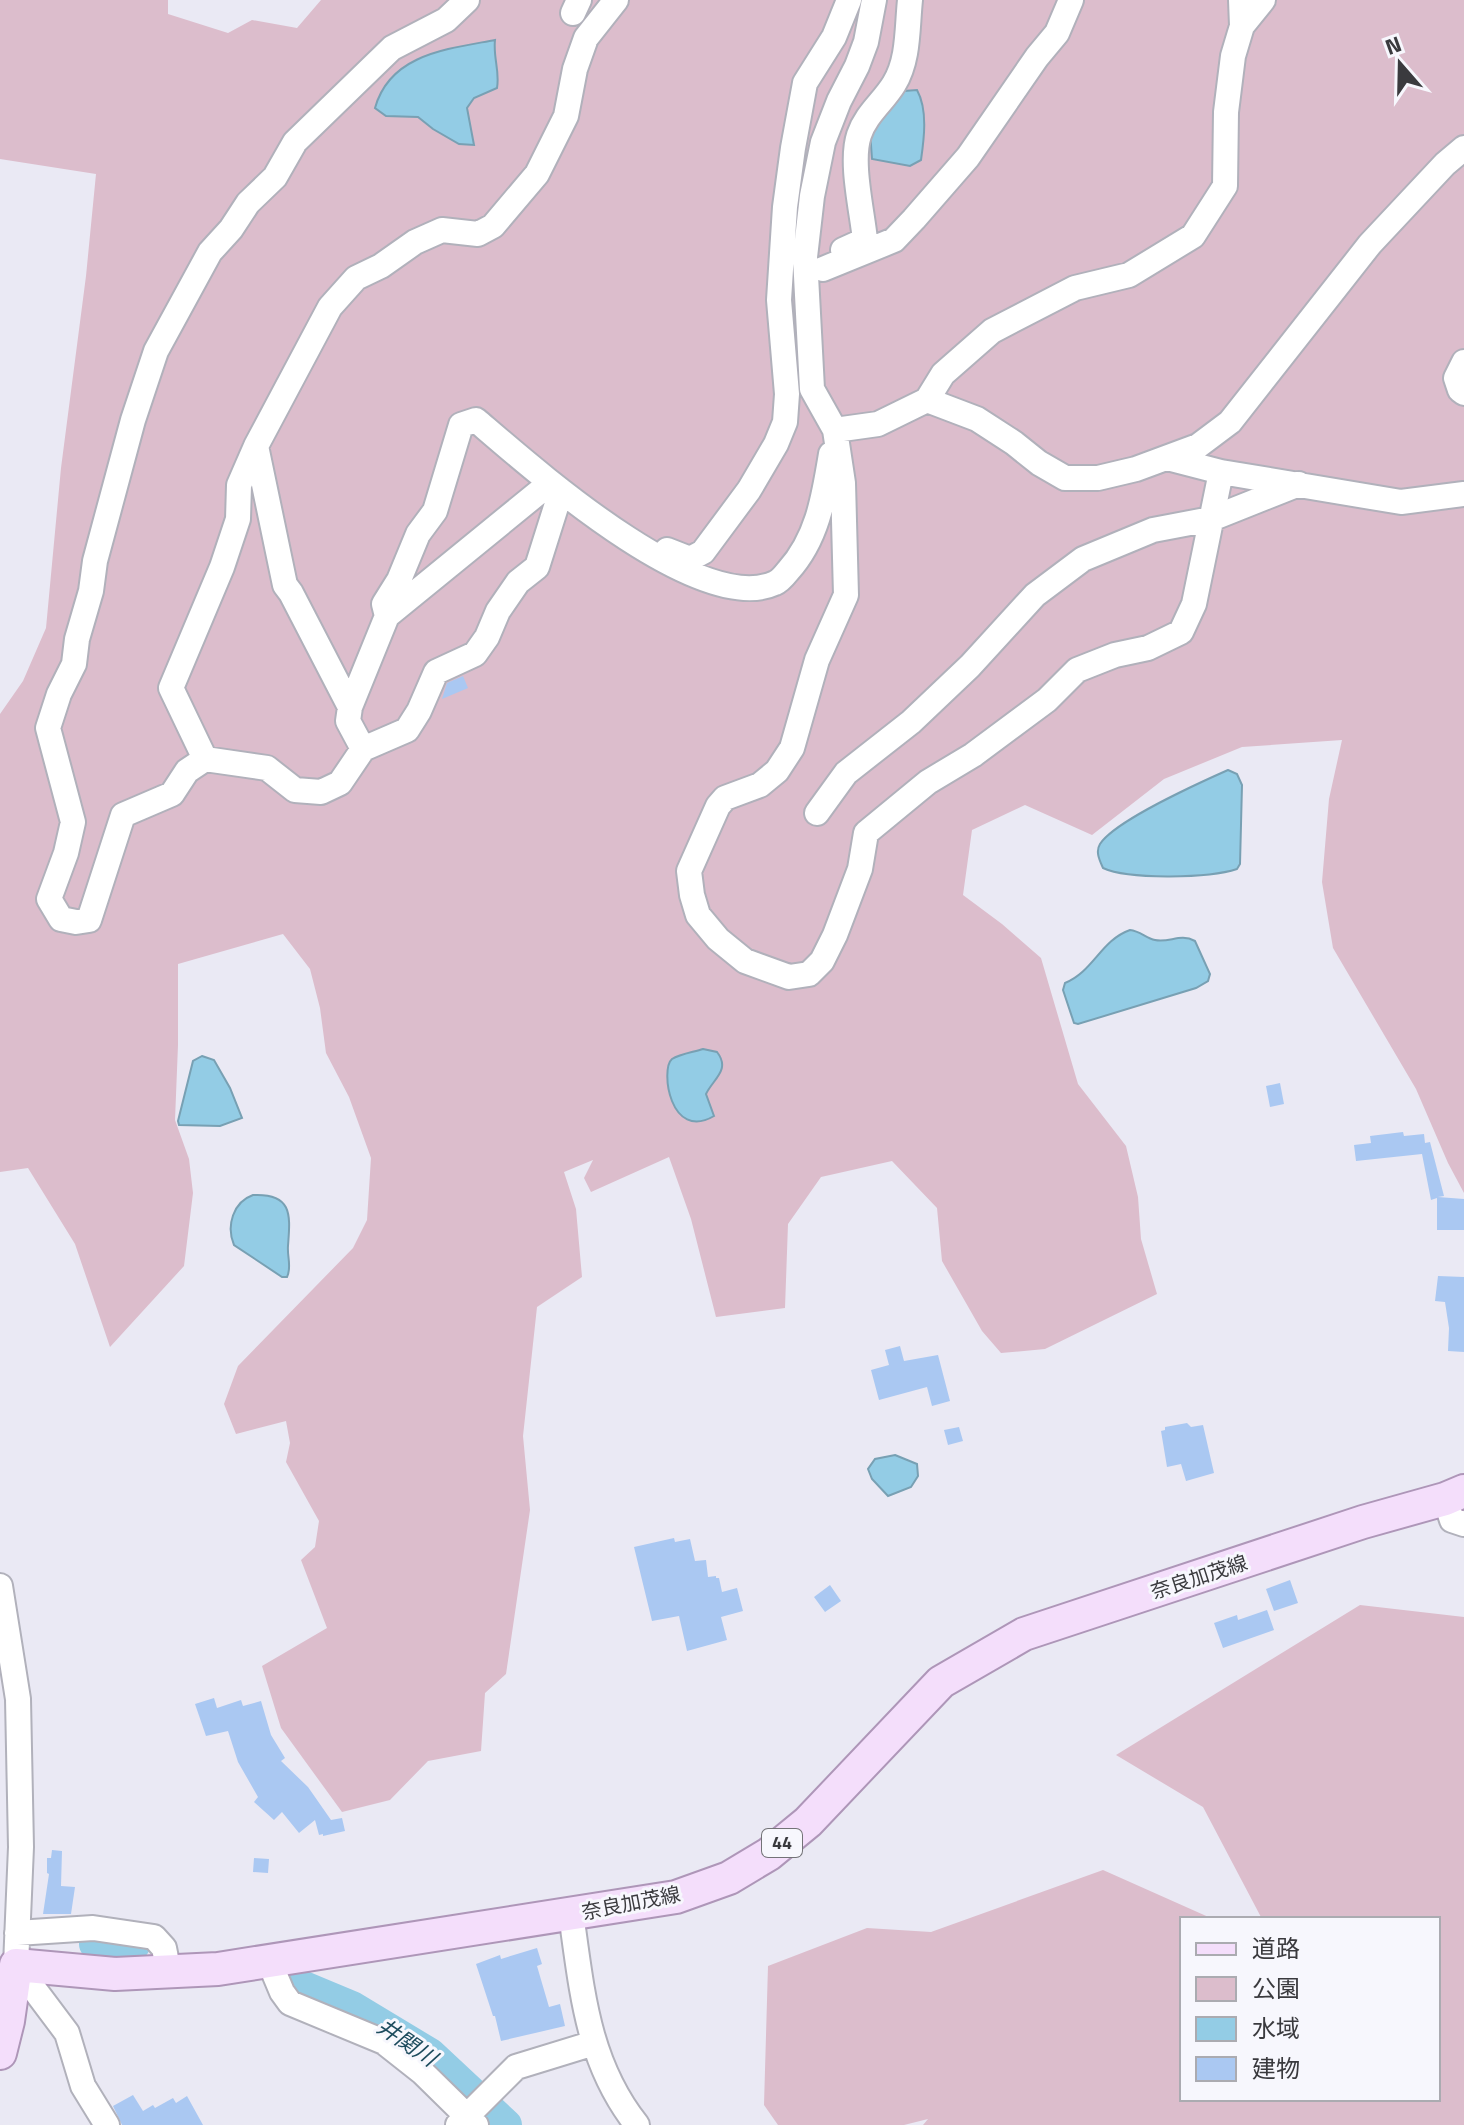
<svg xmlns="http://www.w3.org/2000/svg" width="1464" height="2125" viewBox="0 0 1464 2125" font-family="'Titillium Web','Noto Sans JP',sans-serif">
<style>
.green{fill:#dcbdcc}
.water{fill:#93cce5;stroke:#78a0b3;stroke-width:2}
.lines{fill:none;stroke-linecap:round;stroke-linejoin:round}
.river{stroke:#93cce5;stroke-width:32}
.building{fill:#aac8f2}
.minor-casing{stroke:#b1b1bb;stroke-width:28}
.major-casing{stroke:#ae96b8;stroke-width:36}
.minor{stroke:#fff;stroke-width:24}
.major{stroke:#f4defb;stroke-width:32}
.labels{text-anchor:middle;stroke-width:6;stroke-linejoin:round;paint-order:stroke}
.shield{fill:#f7f7fd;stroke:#737377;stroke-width:2}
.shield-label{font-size:18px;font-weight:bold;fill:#3a3a3e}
.street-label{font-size:20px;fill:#3a3a3e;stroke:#f7f7fd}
.water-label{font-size:22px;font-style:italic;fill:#1d4c5e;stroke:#f7f7fd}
</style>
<rect width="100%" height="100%" fill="#eae9f4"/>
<path class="green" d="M0 0H168V14L228 33 252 20 297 28 321 0H1464V1193L1448 1163 1416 1089 1333 948 1322 882 1329 799 1342 740 1242 747 1164 779 1092 835 1025 805 972 830 963 895 1002 924 1041 958 1078 1084 1126 1146 1138 1197 1141 1239 1157 1294 1045 1349 1001 1353 982 1331 942 1261 937 1208 892 1161 821 1177 788 1224 785 1308 716 1317 691 1219 669 1157 591 1192 584 1178 593 1160 564 1172 576 1209 582 1277 537 1307 523 1436 530 1510 506 1674 485 1693 481 1751 428 1761 390 1800 342 1812 281 1728 262 1666 327 1628 301 1560 315 1547 319 1521 286 1462 290 1443 286 1421 236 1434 224 1404 238 1366 353 1248 367 1220 371 1158 349 1097 326 1053 320 1008 310 969 283 934 178 964V1045L175 1120 189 1159 193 1193 184 1266 110 1347 75 1244 28 1168 0 1172V714L23 681 46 628 61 468 86 276 96 174 0 159Z
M1360 1605 1464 1617V2125H923L928 2119 904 2125H778L764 2105 768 1966 867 1928 931 1932 1103 1870 1213 1919H1182V2099H1438V1919H1262L1203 1807 1116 1755Z"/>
<path class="water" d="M495 40C493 58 500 71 497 88L474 98 467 108 474 145 459 144 433 129 418 117 386 116 375 108C390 54 447 49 495 40Z
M917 90C928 110 924 139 921 160L910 166 872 159 870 131 904 91Z
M1228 770 1237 774 1242 785 1240 864 1237 869C1210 878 1129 880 1103 868 1100 861 1095 852 1100 844 1115 821 1201 782 1228 770Z
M1130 930C1140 931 1146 938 1155 940 1170 943 1180 933 1195 941L1210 974 1208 981 1196 988 1078 1024 1074 1023 1063 990 1065 983C1093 972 1101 940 1130 930Z
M703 1049 717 1052C731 1070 713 1079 706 1094L714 1116C670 1142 660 1069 672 1059 680 1054 694 1052 703 1049Z
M202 1056 214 1060 230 1088 242 1118 220 1126 179 1125 178 1121 193 1061Z
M253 1195C294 1193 290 1217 288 1246 287 1257 292 1267 287 1277H282L234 1245C226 1226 233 1202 253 1195Z
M895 1455 917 1464 918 1476 911 1487 888 1496 872 1479 868 1469 875 1459Z"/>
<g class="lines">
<path class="river" d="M95 1944 134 1945
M292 1982 352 2007 430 2054 506 2125"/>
</g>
<path class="building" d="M463 676 468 688 442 699 447 683Z
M1280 1083 1284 1104 1270 1107 1266 1086Z
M1403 1132 1404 1136 1424 1134 1425 1143 1430 1142 1444 1196 1438 1197 1464 1199V1230H1437V1198L1431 1200 1422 1154 1356 1161 1354 1145 1371 1143 1370 1136Z
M1438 1276 1464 1277V1352L1448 1351 1449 1328 1445 1302 1435 1301Z
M900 1346 904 1361 938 1355 950 1401 932 1406 927 1387 879 1400 871 1370 889 1365 885 1350Z
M1187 1423 1191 1427 1203 1425 1214 1473 1186 1481 1181 1464 1167 1467 1161 1431 1165 1430V1427Z
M959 1427 963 1441 948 1445 944 1430Z
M674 1538 675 1542 690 1539 695 1561 706 1560 708 1577 716 1576V1578H719L722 1592 737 1588 743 1611 721 1617 727 1640 687 1651 679 1616 652 1621 634 1547Z
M1290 1580 1298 1603 1274 1611 1266 1589Z
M830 1585 841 1601 825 1612 814 1597Z
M1267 1610 1274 1630 1223 1648 1214 1623 1237 1615 1238 1620Z
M214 1698 217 1708 241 1700 243 1706 261 1701 271 1735 285 1758 281 1761 308 1787 331 1820 342 1818 345 1831 323 1836V1834L319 1835 315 1820 299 1833 282 1812 274 1820 254 1802 258 1797 238 1762 228 1731 206 1736 195 1704Z
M52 1850 62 1851 61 1886 75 1887 71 1914H43L49 1874 47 1873V1858H51Z
M254 1858 269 1859 268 1873 253 1872Z
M537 1948 542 1964 537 1966 549 2007 560 2004 565 2026 501 2041 495 2016H493L476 1964 500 1955 501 1959Z
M133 2095 143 2111 153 2105 155 2108 173 2098 176 2103 187 2096 203 2125H122L113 2106Z"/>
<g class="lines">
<g class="minor-casing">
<path id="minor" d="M874 0 866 42 857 66 839 101 823 142 812 196 805 257 812 389 835 430 843 483 846 595 817 660 792 748 777 771 760 785 725 798 718 806 689 871 692 895 698 915 718 939 745 961 789 977 809 974 822 961 835 935 860 869 866 833 928 782 973 755 1047 700 1077 670 1115 655 1148 648 1181 632 1194 604 1221 472
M573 13 579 0
M1242 26 1263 0
M843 250 865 240C862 210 850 162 859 135 866 114 883 102 894 84 909 60 907 28 910 0
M823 269 894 240 914 219 968 157 1037 57 1057 33 1071 0
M1464 362 1456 378 1460 390 1464 393
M927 400 943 374 992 331 1075 288 1129 275 1193 236 1225 186 1226 112 1233 56 1242 26 1241 0
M835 430 878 424 927 400 977 419 1014 443 1039 463 1065 478H1098L1136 469 1198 446 1230 422 1370 244 1445 164 1464 148
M256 446 285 585 291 593 350 707 387 616 384 604 399 580 418 534 435 511 461 425 476 420C531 467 700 618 775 583 780 581 784 576 788 571 818 538 824 496 831 454
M1167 458 1221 472 1401 502 1464 494
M667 550 690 559 703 552 749 490 776 444 785 422 787 394 779 300 785 207 793 148 805 83 834 37 849 0
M387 616 550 483
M350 707 348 721 363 749 340 783 321 792 295 790 267 768 205 759 171 688 222 567 238 519 239 485 256 446 330 307 356 278 381 266 415 242 442 230 478 234 493 226 537 174 566 116 575 69 586 38 616 0
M363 749 407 730 419 711 436 672 475 654 487 637 498 611 518 582 537 567 561 491
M205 759 187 771 172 794 123 815 89 920 76 922 61 919 49 899 66 853 73 822 48 728 59 694 74 664 77 639 91 591 95 561 133 420 156 351 210 252 231 229 248 203 275 177 295 142 392 48 446 20 467 0
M817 813 846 773 911 722 970 666 1035 595 1083 559 1153 530 1211 519 1299 484
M1445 1499 1452 1520 1464 1524
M0 1586 18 1699 21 1847 16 1965 67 2033 83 2086 107 2125
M571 1914C582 1990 587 2062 637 2125
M17 1933 93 1928 154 1937 164 1948 169 1973
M269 1961 282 1992 290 2003 384 2042 422 2072 476 2125
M458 2125 516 2067 594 2043"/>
</g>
<g class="major-casing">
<path id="major" d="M0 2053 8 2021 16 1965 115 1974 218 1969 676 1897 729 1878 769 1854 808 1822 941 1682 1024 1634 1363 1522 1445 1499 1464 1491"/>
</g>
<use href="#minor" class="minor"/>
<use href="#major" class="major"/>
</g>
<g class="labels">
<rect class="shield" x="762" y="1829" width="40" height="28" rx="6"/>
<g class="shield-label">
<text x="782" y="1849">44</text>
</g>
<g class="street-label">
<text transform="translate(1199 1577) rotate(-18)" y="7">奈良加茂線</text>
<text transform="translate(631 1903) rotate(-11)" y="7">奈良加茂線</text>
</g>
<g class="water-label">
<text transform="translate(407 2042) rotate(34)" y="8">井関川</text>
</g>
</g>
<rect x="1180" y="1917" width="260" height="184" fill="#f7f7fd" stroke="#ababb1" stroke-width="2"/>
<rect x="1196" y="1943" width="40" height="12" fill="#f4defb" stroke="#ababb1" stroke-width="2"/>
<text x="1252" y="1957" font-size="24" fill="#3a3a3e">道路</text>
<rect x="1196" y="1977" width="40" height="24" fill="#dcbdcc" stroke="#ababb1" stroke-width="2"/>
<text x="1252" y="1997" font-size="24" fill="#3a3a3e">公園</text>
<rect x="1196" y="2017" width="40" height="24" fill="#93cce5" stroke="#ababb1" stroke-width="2"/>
<text x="1252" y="2037" font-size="24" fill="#3a3a3e">水域</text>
<rect x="1196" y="2057" width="40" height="24" fill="#aac8f2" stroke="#ababb1" stroke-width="2"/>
<text x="1252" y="2077" font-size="24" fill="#3a3a3e">建物</text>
<g transform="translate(1400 64) rotate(340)" stroke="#f7f7fd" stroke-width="6" paint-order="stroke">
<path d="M0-6L14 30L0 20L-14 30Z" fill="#3a3a3e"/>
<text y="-12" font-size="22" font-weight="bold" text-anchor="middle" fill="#3a3a3e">N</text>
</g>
</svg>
